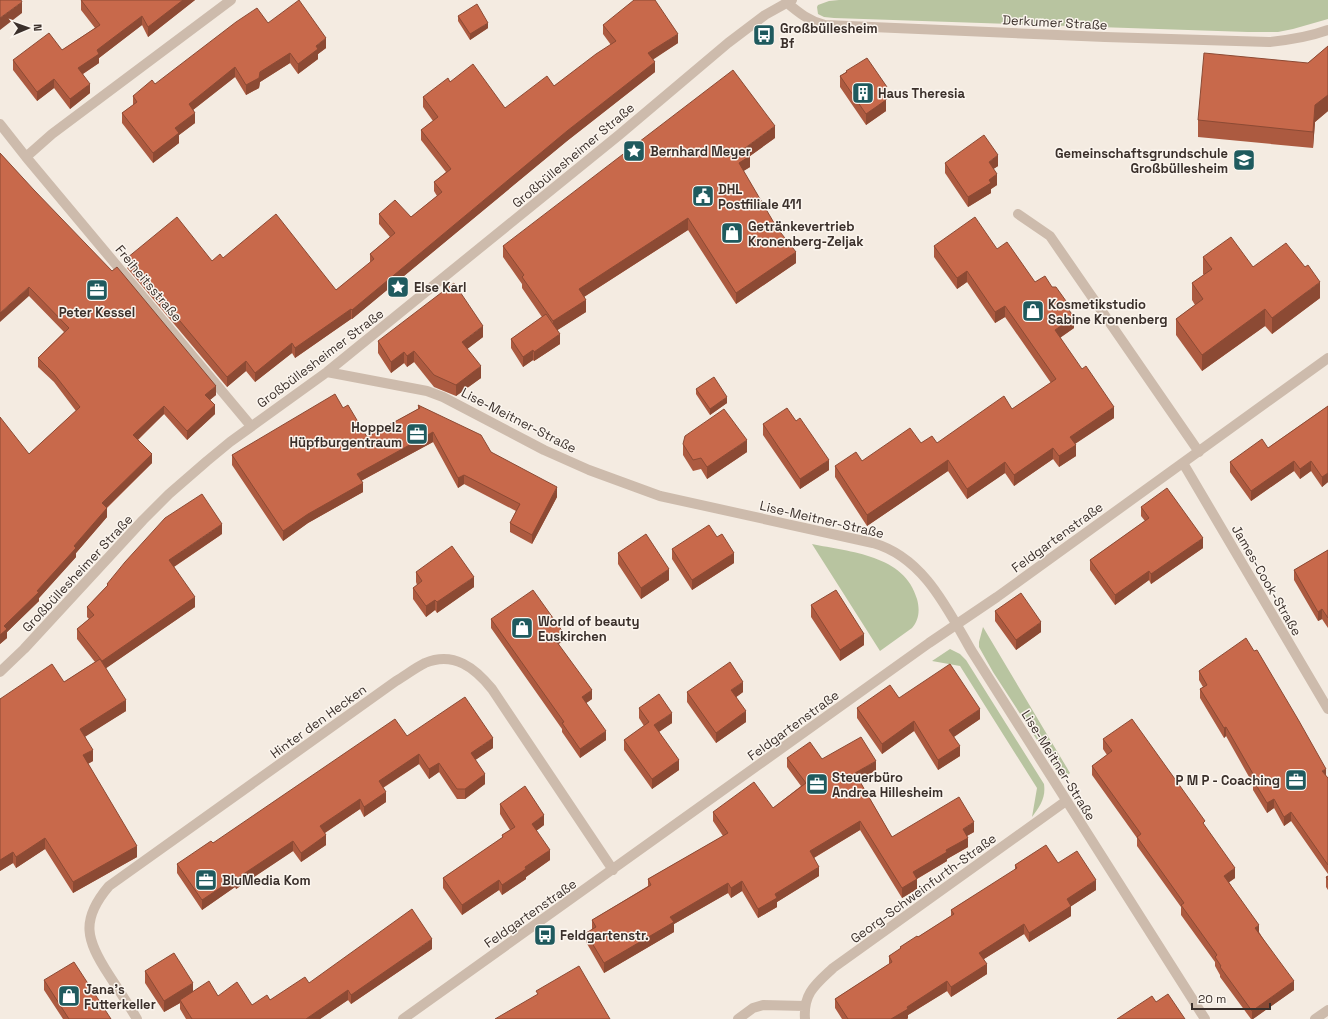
<svg xmlns="http://www.w3.org/2000/svg" width="1328" height="1019" viewBox="0 0 1328 1019" font-family="'Space Grotesk',sans-serif">
<style>
.green{fill:#b8c4a0}
.lines{fill:none;stroke-linecap:round;stroke-linejoin:round}
.minor{stroke:#cdbbac;stroke-width:10}
.wall{fill:#ac5a40}
.shaded-wall{fill:#8c4a34}
.building{fill:#c8694b;stroke:#8c4a34}
.labels{text-anchor:middle;stroke-width:3;stroke-linejoin:round;paint-order:stroke}
.street-label{font-size:13px;fill:#3b302b;stroke:#fbf5ee}
.poi-label{font-size:13px;font-weight:bold;fill:#3b302b;stroke:#fbf5ee;text-anchor:start}
</style>
<rect width="100%" height="100%" fill="#f4ebe1"/>
<path class="green" d="M839 0H1328V19L1293 29 1278 32H1248L834 18 824 17 818 14 817 7 818 5 829 1Z
M812 544C850 552 905 555 917 599 920 610 919 620 912 628L880 651Z
M983 627 1070 773 1064 778 1061 777 993 672 979 647V642Z
M950 649 960 654 966 660 1044 784C1046 798 1040 806 1032 817L1037 788 960 666 932 661Z"/>
<g class="lines">
<path class="minor" d="M786 2C799 13 809 21 825 25L1105 37 1269 42C1290 40 1309 37 1328 30
M0 124 26 157 251 426
M26 157 52 134 231 0
M1018 214 1050 236 1199 452
M327 372 427 391 443 397 544 450 589 470 660 496 873 543C923 557 947 608 971 650L1205 1019
M1183 463 1328 709
M0 672 24 649 143 520 169 494 207 461 230 442 327 372 619 135 728 43 765 15 792 0
M137 1019C128 1004 118 989 109 975 86 940 80 920 109 886L396 681C406 675 415 668 425 663 454 651 475 668 492 689L613 870
M403 1019 929 643 997 597 1328 358
M738 1019 753 1008 763 1005 805 1006
M805 1019C803 993 816 984 833 968L1066 801
M1315 1019 1328 1010"/>
</g>
<path class="wall" d="M81 0H195L148 37 142 25 99 58V63L83 74 90 93 70 109 54 88 37 101 13 70V60L62 50 95 28 81 10Z
M458 16 488 28 470 40 458 21Z
M268 23 326 48 318 54V59L298 74 290 63 260 82 259 88 246 95 235 77 193 110 195 123 179 135V143L153 163 122 123V113L133 105V96Z
M603 25 678 43 653 59 655 72 567 141 352 319H351L295 358 292 353 255 382 246 371 227 387 127 268V258L212 261 223 258 336 290 370 263V254L390 237 379 224V214L411 217 437 196 434 191V182L446 172 421 140V130L433 121 423 107V97L450 82 505 108 554 86 611 45 603 34Z
M1328 46V111L1315 122 1313 148 1198 137V120L1308 63Z
M846 71 887 99 885 100 886 111 866 125 840 87V76L846 72Z
M775 138 750 156V167L743 171 796 263 736 304 688 230 584 297 586 312 557 330 560 344 534 361 533 360 523 367 511 348V339L542 317 522 288V284L503 257V246Z
M0 153 216 395 210 400 215 414 187 440 164 414 138 440 152 463 107 508V517L76 553V557L39 598V601L7 632V638L0 644 29 454 76 411 54 382 38 367V358L64 332 29 296Z
M945 163 998 166 993 169 997 185 991 189V193L968 207 945 173Z
M934 246 997 249 1035 282 1066 307 1074 328 1060 338 1114 418 1075 444 1076 456 1059 467 1053 459 1014 486 1005 473 967 499 948 471 867 526 835 477V466L862 461 921 443H937L1012 409 1051 383 1005 317 995 323 967 282 957 289 934 257Z
M1203 257 1253 267 1320 298 1272 334 1265 326 1202 371 1176 335V319L1195 305 1192 300V283L1204 275 1203 274Z
M483 337 467 349 481 378 456 396 434 387 414 362 407 367 404 363 391 373 378 353V341Z
M696 389 727 403 710 415 696 394Z
M418 405 491 452 557 497 532 544 510 532V523L516 511 464 484 458 488 433 442 361 481 363 492 308 523 283 541 232 465V455L343 408 367 437 418 409Z
M1328 406V482L1322 487 1311 471 1300 479 1294 471 1251 501 1230 472V462L1268 448Z
M796 421 829 470 800 489 763 435V424Z
M683 444 747 452 707 479 701 469 693 471 683 455Z
M1141 507 1203 548 1151 584 1149 580 1115 605 1090 570V560L1145 521 1141 516Z
M222 534 174 567 195 607 106 668 126 711 85 736 93 761 88 764 137 857 73 893 45 849 16 868 13 863 0 871V699L64 682 95 662 77 639V629L89 619 87 617V607L107 586V584Z
M717 537 734 563 692 590 672 559V549Z
M1328 550V628L1322 619 1318 621 1294 580V570Z
M618 553 669 580 641 599 618 564Z
M416 572 474 587 437 613 435 610 426 617 413 599V588L417 585 416 582Z
M811 605 864 645 840 661 811 617Z
M995 611 1041 632 1016 650 995 621Z
M491 619 563 641 558 644 592 699 586 703 606 740 580 758 562 732V729L491 628Z
M1199 671 1326 776 1328 778V874L1291 821 1284 826 1274 808 1267 813 1253 790V784L1226 736 1224 738 1200 698V689L1203 687 1199 680Z
M687 692H743L736 697 746 722 716 743 687 702Z
M899 698 980 719 954 737 960 756 938 770 914 731 882 754 857 718V708Z
M639 708 672 723 659 732 679 770 652 789 624 750V740L644 726 639 718Z
M407 736 493 748 475 760 485 784 465 799H457L439 772 429 779 419 764 383 788 386 802 364 817 360 809 325 833 326 845 301 862 293 851 236 889 235 887 202 910 177 873V864L213 843Z
M1103 739 1205 826 1235 878 1229 882 1294 990 1253 1019H1251L1220 977V975L1215 966V962L1181 915V907L1137 846V838L1092 775V766L1107 755 1103 749Z
M787 758 822 759 876 770 859 780 892 837 974 832 967 836 968 847 947 859V861L917 879V889L902 898 860 830 814 858 819 876 777 902V907L758 918 742 891 731 898 728 893 674 924V932L604 973 586 942V933L592 930V920L648 886V879L723 836 713 821V812L773 808 801 786 787 767Z
M500 804 544 825 536 831 550 860 526 877V879L502 895 499 890 462 915 443 888V878L502 838V835L510 830 500 814Z
M1058 863 1096 890 1071 906V916L1029 942 1024 934 984 959 987 974 951 997 947 991 908 1015V1018L907 1019H842L835 1008V999L889 964V956L900 949V947L918 937 951 916V910L1015 870V865Z
M1328 876V890L1326 887V877Z
M432 949 351 1004 348 1000 320 1019H186L180 1009V1003L164 1012 145 983V971L193 991 218 996 252 1005 270 1000 309 983Z
M44 980 111 1019H63L44 990Z"/>
<path class="shaded-wall" d="M183 0H195L148 37V27Z
M22 2V13L0 30V18Z
M142 16V25L99 58V63L78 77V68L97 50Z
M488 23V28L470 40V34Z
M678 34V43L648 63V53Z
M326 38V48L318 54V59L298 74V64L316 46Z
M290 53V63L260 82 259 88 246 95V85L260 72Z
M655 62V72L567 141 352 319V310L567 131Z
M235 67V77L189 113V104Z
M54 79V88L37 101V92Z
M90 84V93L70 109V99Z
M887 87V99L880 104V92Z
M1328 95V111L1315 122 1313 148V132L1315 105Z
M886 100V111L866 125V114Z
M195 113V123L179 135V143L153 163V153L175 128Z
M775 126V138L750 156V167L739 174V163L745 148Z
M998 155V166L989 172V162Z
M997 174V185L991 189V193L968 207V197L989 180Z
M688 218V230L579 300V289Z
M796 252V263L736 304V293Z
M967 271V282L957 289V278Z
M1320 282V298L1272 334V318Z
M29 287V296L0 322V313Z
M586 300V312L553 333V321Z
M1005 306V317L995 323V312Z
M351 309V319L295 358V348Z
M1265 309V326L1202 371V355Z
M1074 317V328L1055 341V330Z
M483 326V337L462 353V342Z
M560 334V344L534 361V352Z
M292 343V353L255 382V373Z
M533 350V360L523 367V357Z
M414 351V362L407 367V356Z
M404 352V363L391 373V362Z
M246 361V371L227 387V377Z
M481 366V378L456 396V385Z
M216 386V395L205 404V395Z
M727 397V403L710 415V409Z
M215 405V414L187 440V431Z
M164 406V414L133 444V435Z
M1114 407V418L1070 447V437Z
M433 432V442L357 483V474Z
M747 440V452L707 479V467Z
M1076 445V456L1059 467V456Z
M1053 448V459L1014 486V475Z
M152 454V463L102 512V503Z
M829 460V470L800 489V479Z
M948 460V471L867 526V515Z
M1294 461V471L1251 501V491Z
M1311 461V471L1300 479V469Z
M1005 462V473L967 499V489Z
M1328 473V482L1322 487V477Z
M464 475V484L458 488V478Z
M363 483V492L308 523 283 541V531L308 514Z
M557 487V497L532 544V535Z
M107 508V517L76 553V557L39 598V601L7 632V638L0 644V635L4 626 37 591 74 546Z
M222 524V534L169 570V560Z
M1203 538V548L1151 584V574Z
M734 553V563L692 590V580Z
M669 569V580L641 599V588Z
M1149 571V580L1115 605V595Z
M474 577V587L437 613V602Z
M195 597V607L102 671V661Z
M435 600V610L426 617V606Z
M1322 609V619L1318 621V612Z
M1041 622V632L1016 650V640Z
M563 632V641L554 647V638Z
M864 634V645L840 661V650Z
M743 682V692L731 701V690Z
M592 690V699L582 706V697Z
M126 700V711L80 740V729Z
M980 709V719L949 740V730Z
M746 711V722L716 743V733Z
M672 713V723L654 735V725Z
M914 721V731L882 754V744Z
M1226 727V736L1224 738V728Z
M606 731V740L580 758V749Z
M493 738V748L471 763V753Z
M960 746V756L938 770V760Z
M93 750V761L83 766V755Z
M419 754V764L379 790V781Z
M679 760V770L652 789V779Z
M876 761V770L855 783V773Z
M439 763V772L429 779V769Z
M1326 769V778L1322 771Z
M485 774V784L465 799V789Z
M386 792V802L364 817V807Z
M360 799V809L320 836V826Z
M1274 799V808L1267 813V803Z
M1291 812V821L1284 826V817Z
M544 815V825L532 834V824Z
M860 821V830L810 860V851Z
M974 822V832L963 838V829Z
M326 835V845L301 862V853Z
M45 838V849L16 868V857Z
M968 838V847L947 859V861L913 881V872L946 850Z
M293 841V851L236 889V879Z
M137 846V857L73 893V882Z
M550 850V860L526 877V879L502 895V885L525 867Z
M13 852V863L0 871V860Z
M819 867V876L777 902V907L758 918V909L775 894Z
M1235 868V878L1224 886V876Z
M235 878V887L202 910V900Z
M917 879V889L902 898V888Z
M499 880V890L462 915V905Z
M1096 880V890L1067 909V899Z
M742 881V891L731 898V888Z
M728 883V893L674 924V932L604 973V963L670 917Z
M1071 906V916L1029 942V933Z
M1024 924V934L979 962V953Z
M1259 925V935L1255 928Z
M432 939V949L351 1004V995Z
M987 964V974L951 997V987Z
M947 981V991L908 1015V1018L907 1019H891L907 1007Z
M1294 981V990L1253 1019H1252V1011Z
M193 983V994L180 1000V1003L164 1012V1001Z
M348 990V1000L320 1019H306Z"/>
<path class="building" d="M0 0H21L22 2 0 18Z
M81 0H183L148 27 142 16 97 50 99 54 78 68 90 84 70 99 54 79 37 92 13 60 49 33 62 50 100 25Z
M299 0 326 38 316 46 318 49 298 64 290 53 260 72 259 78 246 85 235 67 189 104 195 113 175 128 179 133 153 153 122 113 137 102 133 96 152 80 155 84 236 22 257 8 268 23Z
M634 0H655L678 34 648 53 655 62 567 131 352 310 351 309 295 348 292 343 255 373 246 361 227 377 127 258 177 217 212 261 220 254 223 258 276 214 336 290 374 259 370 254 395 233 379 214 395 200 411 217 442 192 434 182 451 169 421 130 438 117 423 97 448 78 450 82 473 64 505 108 547 76 554 86 596 54 616 41 603 25Z
M477 4 488 23 470 34 458 16Z
M1328 46V95L1315 105 1313 132 1198 120 1204 53 1308 63Z
M867 58 887 87 880 92 886 100 866 114 840 76 847 72 846 71Z
M733 70 775 126 745 148 750 156 739 163 777 228 796 252 736 293 688 218 579 289 586 300 553 321 522 277 524 275 503 246Z
M984 135 998 155 989 162 997 174 989 180 991 183 968 197 945 163Z
M0 153 34 190 112 271 117 267 216 386 205 395 215 405 187 431 164 406 133 435 152 454 102 503 107 508 74 546 76 548 37 591 39 592 4 626 7 629 0 635V417L29 454 80 407 54 374 38 358 69 328 29 287 0 313Z
M975 217 997 249 1007 242 1035 282 1045 276 1052 287H1056L1066 301V306L1074 317 1055 330 1082 369 1086 366 1114 407 1070 437 1076 445 1059 456 1053 448 1014 475 1005 462 967 489 948 460 867 515 835 466 856 452 862 461 910 428 921 443 932 436 937 443 1004 396 1012 409 1056 379 1005 306 995 312 967 271 957 278 934 246Z
M1231 237 1253 267 1286 243 1305 267 1308 265 1320 282 1272 318 1265 309 1202 355 1176 319 1203 299 1192 283 1212 269 1203 257Z
M454 283 483 326 462 342 481 366 456 385 434 375 414 351 407 356 404 352 391 362 378 341Z
M546 314 560 334 534 352 533 350 523 357 511 339Z
M714 377 727 397 710 409 696 389Z
M335 394 343 408 348 405 367 437 420 408 418 405 481 435 491 452 557 487 532 535 510 523 520 504 464 475 458 478 433 432 357 474 363 483 308 514 283 531 232 455Z
M1328 406V473L1322 477 1311 461 1300 469 1294 461 1251 491 1230 462 1262 439 1268 448Z
M787 408 796 421 800 418 829 460 800 479 763 424Z
M724 409 747 440 707 467 701 458 693 460 683 444 685 436Z
M1167 488 1203 538 1151 574 1149 571 1115 595 1090 560 1149 518 1141 507Z
M202 494 222 524 169 560 195 597 102 661 77 629 94 615 87 607 108 585 107 584 125 562 165 518Z
M709 525 717 537 722 534 734 553 692 580 672 549Z
M646 534 669 569 641 588 618 553Z
M452 546 474 577 437 602 435 600 426 606 413 588 422 581 416 572Z
M1328 550V618L1322 609 1318 612 1294 570Z
M533 590 563 632 554 638 592 690 582 697 606 731 580 749 562 723 564 722 491 619Z
M836 590 864 634 840 650 811 605Z
M1021 593 1041 622 1016 640 995 611Z
M1246 638 1254 651 1257 650 1299 721 1326 769 1322 771 1328 778V865L1291 812 1284 817 1274 799 1267 803 1253 780 1256 779 1226 727 1224 728 1200 689 1207 685 1199 671Z
M100 659 126 700 80 729 93 750 83 755 137 846 73 882 45 838 16 857 13 852 0 860V699L52 664 64 682Z
M730 662 743 682 731 690 746 711 716 733 687 692Z
M950 664 980 709 949 730 960 746 938 760 914 721 882 744 857 708 890 685 899 698Z
M659 694 672 713 654 725 679 760 652 779 624 740 649 722 639 708Z
M465 697 493 738 471 753 485 774 465 789H457L439 763 429 769 419 754 379 781 386 792 364 807 360 799 320 826 326 835 301 853 293 841 236 879 235 878 202 900 177 864 211 841 213 843 395 719 407 736Z
M1132 719 1205 821 1203 823 1235 868 1224 876 1259 925 1255 928 1294 981 1252 1011 1220 967 1221 966 1215 957 1217 955 1181 905 1184 903 1137 837 1141 834 1092 766 1112 751 1103 739Z
M861 737 876 761 855 773 892 837 959 797 974 822 963 829 968 838 946 850 947 852 913 872 917 879 902 888 860 821 810 851 819 867 775 894 777 898 758 909 742 881 731 888 728 883 670 917 674 922 604 963 586 933 596 927 592 920 651 885 648 879 728 833 713 812 754 782 773 808 806 783 787 758 810 742 822 759Z
M525 786 544 815 532 824 550 850 525 867 526 869 502 885 499 880 462 905 443 878 503 837 502 835 515 827 500 804Z
M1046 845 1058 863 1077 851 1096 880 1067 899 1071 906 1029 933 1024 924 979 953 987 964 951 987 947 981 907 1007 908 1009 891 1019H848L835 999 892 962 889 956 901 948 900 947 917 936 918 937 954 914 951 910 1017 868 1015 865Z
M1328 876V880L1326 877Z
M412 909 432 939 351 995 348 990 306 1019H192L180 1000 209 981 218 996 237 982 252 1005 267 995 270 1000 305 977 309 983Z
M174 953 193 983 164 1001 145 971Z
M74 962 111 1019H69L44 980Z
M579 966 610 1019H495L538 994 536 991Z
M1168 994 1185 1019H1117L1152 996 1156 1002Z"/>
<defs>
<g id="bus-square" transform="scale(1.15)"><rect x="-9" y="-9" width="18" height="18" rx="4" fill="#1f5a5e" stroke="#fbf5ee"/><path d="M-5-6H5V4H4V6H2V4H-2V6H-4V4H-5ZM-3.5-4V0h7V-4ZM-3.5 1.2v1.5H-2V1.2ZM2 1.2v1.5H3.5V1.2Z" fill="#fff"/></g>
<g id="building-square" transform="scale(1.15)"><rect x="-9" y="-9" width="18" height="18" rx="4" fill="#1f5a5e" stroke="#fbf5ee"/><path d="M-4-6H4V6H1V3H-1V6H-4ZM-2.5-4.3h1.7v1.8h-1.7ZM.8-4.3h1.7v1.8H.8ZM-2.5-1h1.7V.8h-1.7ZM.8-1h1.7V.8H.8Z" fill="#fff"/></g>
<g id="sight-square" transform="scale(1.15)"><rect x="-9" y="-9" width="18" height="18" rx="4" fill="#1f5a5e" stroke="#fbf5ee"/><path d="M0-6L1.8-2.2L6-1.7L2.9 1.2L3.7 5.4L0 3.3L-3.7 5.4L-2.9 1.2L-6-1.7L-1.8-2.2Z" fill="#fff"/></g>
<g id="school-square" transform="scale(1.15)"><rect x="-9" y="-9" width="18" height="18" rx="4" fill="#1f5a5e" stroke="#fbf5ee"/><path d="M0-5L7-2L0 1L-7-2ZM-4 1L0 2.5L4 1V4Q0 6-4 4Z" fill="#fff"/></g>
<g id="civic-square" transform="scale(1.15)"><rect x="-9" y="-9" width="18" height="18" rx="4" fill="#1f5a5e" stroke="#fbf5ee"/><path d="M-.6-6.5H3V-4.5H.6V-3L4-1V1h2V6H-6V1h2V-1L-.6-3ZM-1.2 2.5V6h2.4V2.5Z" fill="#fff"/></g>
<g id="shop-square" transform="scale(1.15)"><rect x="-9" y="-9" width="18" height="18" rx="4" fill="#1f5a5e" stroke="#fbf5ee"/><path d="M-5-2.5h2.3a2.7 3.5 0 0 1 5.4 0H5L5.5 6h-11ZM-1.5-2.5h3a1.5 2.3 0 0 0-3 0Z" fill="#fff"/></g>
<g id="office-square" transform="scale(1.15)"><rect x="-9" y="-9" width="18" height="18" rx="4" fill="#1f5a5e" stroke="#fbf5ee"/><path d="M-6-3h4V-5.5h4V-3h4V5H-6ZM-1-4.5V-3h2v-1.5ZM-6 0V1H6V0Z" fill="#fff"/></g>
</defs>
<g fill-rule="evenodd">
<use href="#bus-square" x="764" y="35"/>
<use href="#building-square" x="863" y="93"/>
<use href="#sight-square" x="634" y="151"/>
<use href="#school-square" x="1244" y="160"/>
<use href="#civic-square" x="703" y="196"/>
<use href="#shop-square" x="732" y="233"/>
<use href="#sight-square" x="398" y="287"/>
<use href="#office-square" x="97" y="290"/>
<use href="#shop-square" x="1033" y="311"/>
<use href="#office-square" x="417" y="434"/>
<use href="#shop-square" x="522" y="628"/>
<use href="#office-square" x="1296" y="780"/>
<use href="#office-square" x="817" y="784"/>
<use href="#office-square" x="206" y="880"/>
<use href="#bus-square" x="545" y="935"/>
<use href="#shop-square" x="69" y="996"/>
</g>
<g class="labels">
<g class="street-label">
<text transform="translate(1055 22) rotate(3)" y="5">Derkumer Straße</text>
<text transform="translate(573 155) rotate(-40)" y="5">Großbüllesheimer Straße</text>
<text transform="translate(149 283) rotate(50)" y="5">Freiheitsstraße</text>
<text transform="translate(320 358) rotate(-37)" y="5">Großbüllesheimer Straße</text>
<text transform="translate(519 420) rotate(27)" y="5">Lise-Meitner-Straße</text>
<text transform="translate(822 519) rotate(13)" y="5">Lise-Meitner-Straße</text>
<text transform="translate(1057 537) rotate(-36)" y="5">Feldgartenstraße</text>
<text transform="translate(77 573) rotate(-47)" y="5">Großbüllesheimer Straße</text>
<text transform="translate(1267 580) rotate(60)" y="5">James-Cook-Straße</text>
<text transform="translate(318 721) rotate(-36)" y="5">Hinter den Hecken</text>
<text transform="translate(793 725) rotate(-36)" y="5">Feldgartenstraße</text>
<text transform="translate(1059 765) rotate(58)" y="5">Lise-Meitner-Straße</text>
<text transform="translate(923 888) rotate(-36)" y="5">Georg-Schweinfurth-Straße</text>
<text transform="translate(530 913) rotate(-35)" y="5">Feldgartenstraße</text>
</g>
<g class="poi-label">
<text x="780" y="33">Großbüllesheim<tspan x="780" dy="15">Bf</tspan></text>
<text x="878" y="98">Haus Theresia</text>
<text x="650" y="156">Bernhard Meyer</text>
<text x="1228" y="158" text-anchor="end">Gemeinschaftsgrundschule<tspan x="1228" dy="15">Großbüllesheim</tspan></text>
<text x="718" y="194">DHL<tspan x="718" dy="15">Postfiliale 411</tspan></text>
<text x="748" y="231">Getränkevertrieb<tspan x="748" dy="15">Kronenberg-Zeljak</tspan></text>
<text x="414" y="292">Else Karl</text>
<text x="1048" y="309">Kosmetikstudio<tspan x="1048" dy="15">Sabine Kronenberg</tspan></text>
<text x="97" y="317" text-anchor="middle">Peter Kessel</text>
<text x="402" y="432" text-anchor="end">Hoppelz<tspan x="402" dy="15">Hüpfburgentraum</tspan></text>
<text x="538" y="626">World of beauty<tspan x="538" dy="15">Euskirchen</tspan></text>
<text x="832" y="782">Steuerbüro<tspan x="832" dy="15">Andrea Hillesheim</tspan></text>
<text x="1280" y="785" text-anchor="end">P M P - Coaching</text>
<text x="222" y="885">BluMedia Kom</text>
<text x="560" y="940">Feldgartenstr.</text>
<text x="84" y="994">Jana's<tspan x="84" dy="15">Futterkeller</tspan></text>
</g>
</g>
<g transform="translate(28 28) rotate(88)" stroke="#fbf5ee" stroke-width="3" paint-order="stroke">
<path d="M0-3L7 15L0 10L-7 15Z" fill="#3b302b"/>
<text y="-6" font-size="11" font-weight="bold" text-anchor="middle" fill="#3b302b">N</text>
</g>
<path d="M1192 1003v6h78v-6" fill="none" stroke="#3b302b" stroke-width="2"/>
<text x="1198" y="1003" font-size="12" fill="#3b302b" stroke="#fbf5ee" stroke-width="3" paint-order="stroke">20 m</text>
</svg>
